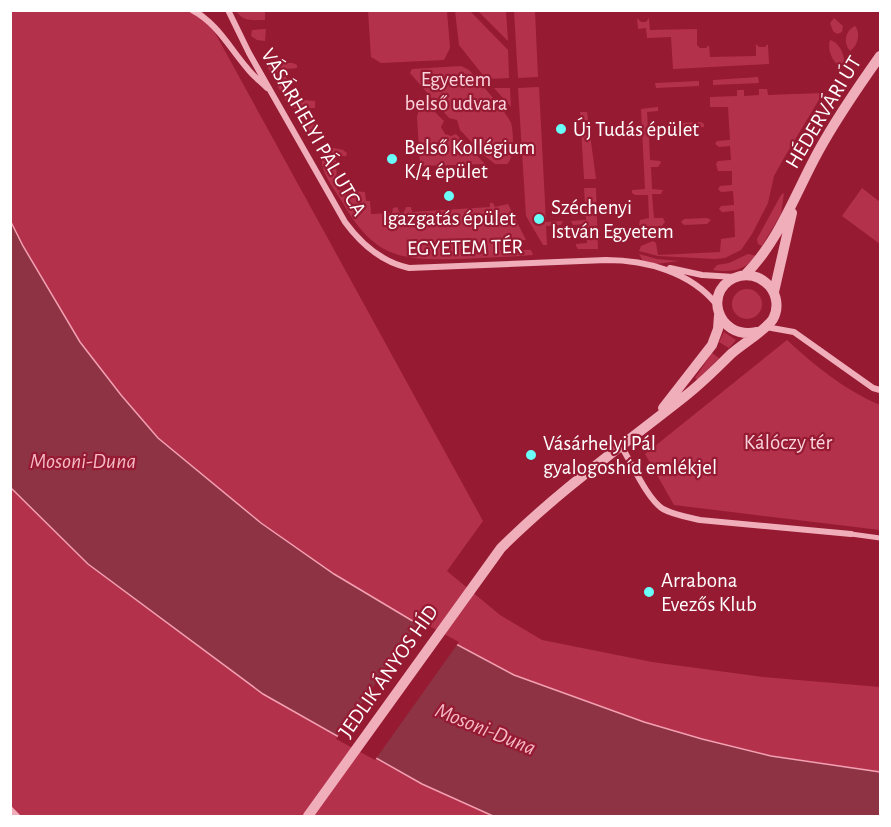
<svg xmlns="http://www.w3.org/2000/svg" width="891" height="827" viewBox="0 0 891 827" font-family="'Alegreya Sans',sans-serif">
<style>
.green{fill:#b4314c}
.water{fill:#8d3344;stroke:#f2a0b2;stroke-width:1.5}
.pier{fill:#951a32}
.lines{fill:none;stroke-linecap:round;stroke-linejoin:round}
.pedestrian{stroke:#f0adba;stroke-width:5}
.minor{stroke:#f0adba;stroke-width:6}
.tertiary{stroke:#f0adba;stroke-width:10}
.poi-dot{fill:#6bfff9;stroke:#951a32;stroke-width:2}
.labels{text-anchor:middle;stroke-width:4.5;stroke-linejoin:round;paint-order:stroke}
.park-label{font-size:21px;fill:#fbd3dc;stroke:#951a32}
.street-label{font-size:21px;fill:#fff;stroke:#951a32}
.poi-label{font-size:21px;fill:#fff;stroke:#951a32;text-anchor:start}
.water-label{font-size:22px;font-style:italic;fill:#f6b9c6;stroke:#951a32}
</style>
<rect width="100%" height="100%" fill="#951a32"/>
<path class="green" d="M11 11H203L483 521 447 571 500 615 542 640 652 662 763 677 880 687V772L771 756 702 739 644 722 514 675 411 620 334 574 261 523 158 438 121 395 80 342 23 246 11 220Z
M236 11H265V20C253 20 243 22 236 11Z
M368 11H447L450 48 444 60 381 63 371 57Z
M455 11H470L508 50 509 78 486 79 459 45Z
M478 11H506L508 41Z
M514 11H535L538 77 518 78Z
M637 18 641 22H646L649 18 650 30 697 29V45L700 48H706L709 45 710 57 756 56V44L759 47H765L768 44 769 64 673 69 671 37 647 38 646 28 638 29Z
M834 18 843 26 842 32 837 34 833 31 830 23Z
M855 26C861 33 858 46 850 51 843 43 845 31 855 26Z
M266 29 265 41 257 40 251 36 252 30Z
M830 40C838 42 844 52 844 61L840 66C832 62 827 49 830 40Z
M271 63H293L297 65V68L286 69 287 99 315 101V108H290L269 71 268 65Z
M461 66 469 70C477 79 508 114 511 123 514 132 514 159 507 164H495L485 156 460 130 457 120 449 118 410 73 412 69Z
M758 77 759 83 713 85V80Z
M699 81V86L656 88 655 83Z
M539 87 546 222 563 221 561 225 546 226 547 245H543L526 216 518 88Z
M494 88H510L511 107Z
M759 89H767L768 95 823 93 784 158 774 176 768 203 752 234 741 250 725 258 715 259 658 256 639 251 641 246 653 241 656 243 658 255 720 252 721 239 735 237 734 211 722 212 719 209 721 206 734 205 733 191 721 192 718 189 720 186 732 185V171H718L716 164 718 161 731 160 730 146 719 147 715 144 717 141 730 140 728 107H710V97L737 96V90H744V96L759 95Z
M423 107H430L444 121 441 127 445 134 451 136 456 134 485 164 420 166 417 117 419 110Z
M658 107V111L647 112 648 129H658L660 132 658 135 649 136 650 160 660 161 661 163 658 167H651L652 189 663 190 661 194H652L654 218H663L665 222 662 226 643 227 639 225 640 220 649 218 648 195H635L632 193V190L645 189 641 109Z
M580 112H587L596 179H584Z
M701 122 704 124V127L678 129 675 128 678 123Z
M300 124H315L316 134 312 136 305 132Z
M334 148 343 150 347 153 346 156H336L337 190 365 192 366 201H370L371 214 392 213 393 208 397 207 400 213 404 212 406 207H411L412 212 490 207V203H493L495 207 508 204 526 240 500 241V250H531L533 255C508 257 483 258 459 259 397 261 373 256 341 200 333 187 319 171 322 155L329 149Z
M584 188H596L598 249H578L576 246V244L587 243 586 224 573 225 571 221 586 220Z
M862 188 880 202V244L842 216Z
M784 193 781 214 762 246 758 244 757 239 781 195Z
M707 218 711 220 707 224 684 225 681 222 684 219Z
M639 254 657 259 679 261 656 264 643 261Z
M748 254 757 256C744 270 733 273 713 270L717 265 729 263Z
M732 304a15 15 0 1 1 30 0a15 15 0 1 1-30 0Z
M724 332 736 340 729 348 719 342Z
M787 340C815 366 846 391 880 405V530L674 505 645 454Z
M712 353 719 358 698 380 695 378Z
M10 488 88 564 263 694 422 784 493 816H11Z"/>
<path class="water" d="M10 220 23 246 80 342 121 395 158 438 261 523 334 574 411 620 514 675 644 722 702 739 771 756 880 772V816H493L422 784 263 694 88 564 11 488Z"/>
<path class="pier" d="M420 621 459 642 375 760 336 739Z"/>
<g class="lines">
<path class="pedestrian" d="M851 534 880 538"/>
<path class="minor" d="M192 10C217 23 229 47 247 68 252 75 260 81 267 88
M228 10 249 53 345 222C361 244 382 262 409 268L606 260C646 260 691 272 717 305
M670 268 702 275 734 277
M766 327 794 332 873 388 880 390
M621 446C632 463 647 499 663 509 674 515 688 517 700 520L851 534
M10 809 17 816"/>
<path class="tertiary" d="M745 275C779 241 795 194 818 152 836 119 858 87 880 56
M774 292 792 213
M663 408 712 345 718 329 719 315
M308 816 501 548C557 492 622 446 684 397 701 384 716 369 731 354 742 344 766 330 773 319 780 306 776 290 765 282 758 276 748 274 740 276 701 286 716 341 757 332"/>
</g>
<g class="poi-dot">
<circle cx="561" cy="129" r="6"/>
<circle cx="392" cy="159" r="6"/>
<circle cx="449" cy="196" r="6"/>
<circle cx="539" cy="219" r="6"/>
<circle cx="531" cy="455" r="6"/>
<circle cx="649" cy="592" r="6"/>
</g>
<g class="labels">
<g class="park-label">
<text x="456" y="86">Egyetem<tspan x="456" dy="24">belső udvara</tspan></text>
<text x="788" y="449">Kálóczy tér</text>
</g>
<g class="street-label">
<text transform="translate(823 112) rotate(-59)" y="7">HÉDERVÁRI ÚT</text>
<text transform="translate(314 132) rotate(60)" y="7">VÁSÁRHELYI PÁL UTCA</text>
<text transform="translate(465 247) rotate(-1)" y="7">EGYETEM TÉR</text>
<text transform="translate(388 671) rotate(-55)" y="7">JEDLIK ÁNYOS HÍD</text>
</g>
<g class="poi-label">
<text x="573" y="136">Új Tudás épület</text>
<text x="404" y="154">Belső Kollégium<tspan x="404" dy="24">K/4 épület</tspan></text>
<text x="551" y="214">Széchenyi<tspan x="551" dy="24">István Egyetem</tspan></text>
<text x="449" y="225" text-anchor="middle">Igazgatás épület</text>
<text x="543" y="450">Vásárhelyi Pál<tspan x="543" dy="24">gyalogoshíd emlékjel</tspan></text>
<text x="661" y="587">Arrabona<tspan x="661" dy="24">Evezős Klub</tspan></text>
</g>
<g class="water-label">
<text x="83" y="468">Mosoni-Duna</text>
<text transform="translate(486 728) rotate(22)" y="8">Mosoni-Duna</text>
</g>
</g>
<rect width="891" height="827" fill="none" stroke="#ffffff" stroke-width="24"/>
</svg>
